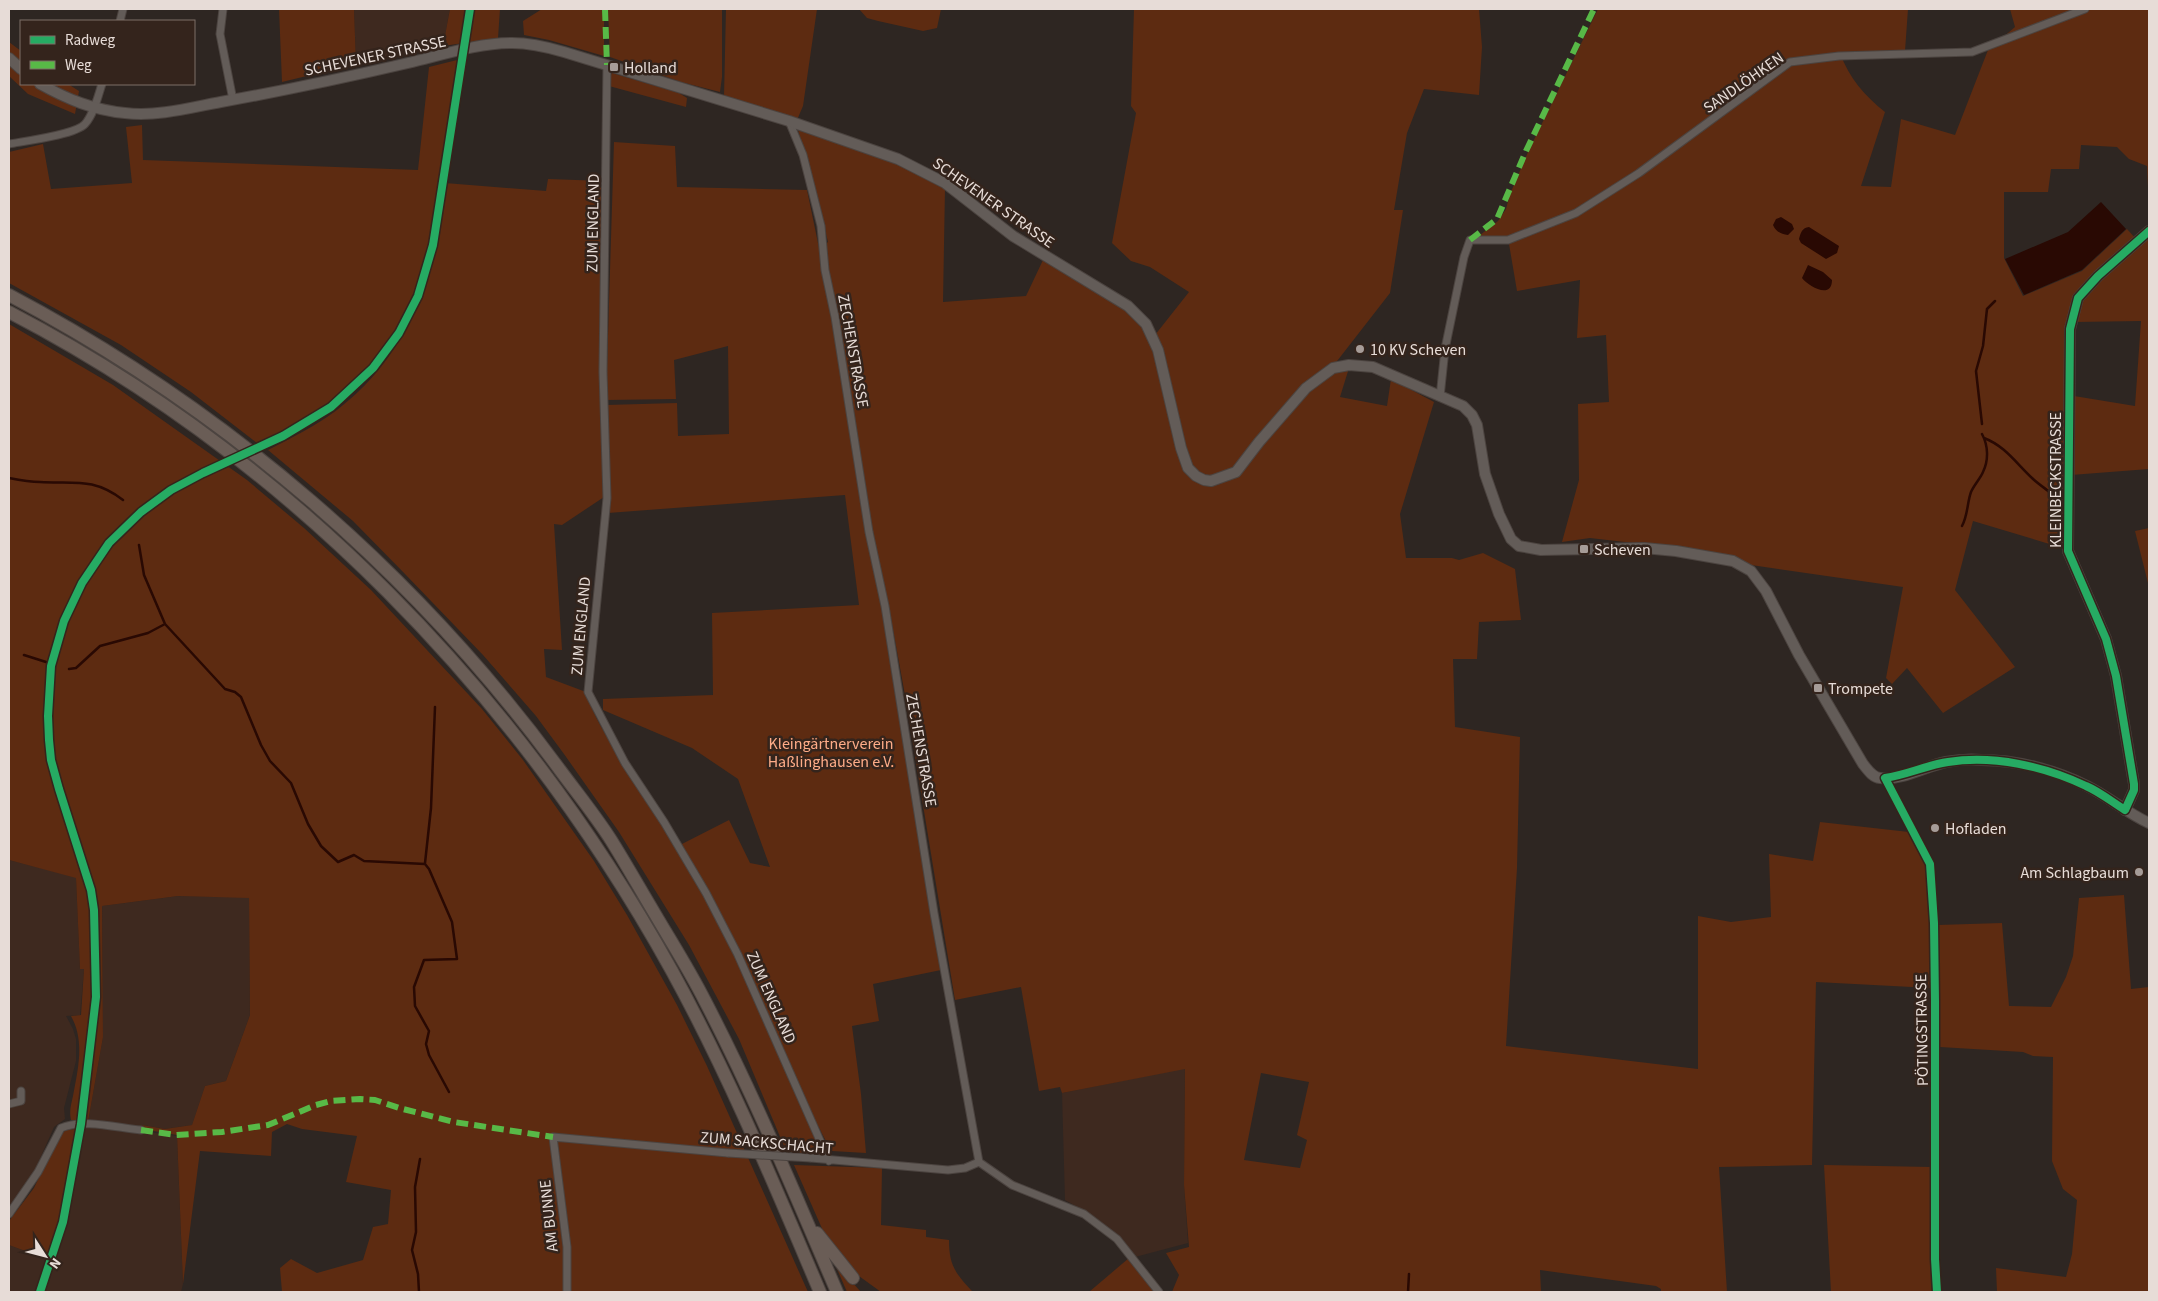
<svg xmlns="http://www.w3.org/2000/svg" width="2158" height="1301" viewBox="0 0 2158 1301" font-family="'Source Sans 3',sans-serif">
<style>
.built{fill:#3e291f}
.green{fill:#5d2b11;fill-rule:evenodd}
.water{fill:#290903}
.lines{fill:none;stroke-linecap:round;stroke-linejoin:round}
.stream{stroke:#290903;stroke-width:2.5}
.street-casing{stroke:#4c4440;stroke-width:9}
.secondary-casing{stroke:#4c4440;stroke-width:12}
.highway-casing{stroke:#4c4440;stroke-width:14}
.street{stroke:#635c58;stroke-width:7}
.secondary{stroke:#635c58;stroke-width:10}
.highway{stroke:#6a5d56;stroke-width:12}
.street-bridge-casing{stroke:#4c4440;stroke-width:9;stroke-linecap:butt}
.street-bridge{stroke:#635c58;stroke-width:7}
.quiet{stroke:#58b947;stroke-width:6;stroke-dasharray:12 6;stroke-linecap:butt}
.cycleway-casing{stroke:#34241c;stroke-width:11}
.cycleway{stroke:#26ab63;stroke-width:8}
.poi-dot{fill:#a69c98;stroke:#34241c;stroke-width:2}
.labels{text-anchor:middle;stroke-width:5;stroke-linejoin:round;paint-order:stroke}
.street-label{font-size:16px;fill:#e7dcd7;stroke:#34241c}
.poi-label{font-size:16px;fill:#e7dcd7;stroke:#34241c;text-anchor:start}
.park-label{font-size:16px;fill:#feac88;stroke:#34241c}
</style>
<rect width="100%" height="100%" fill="#2e2622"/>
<path class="built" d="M354 9H450L443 46 356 64Z
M9 860 76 877 80 968 84 969 80 1015 66 1016 73 1029 76 1039V1061L64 1108 65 1119 54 1127 23 1197 9 1215Z
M178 896 249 897 250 1015 226 1081 205 1086 192 1125 165 1129 143 1125 148 1130 88 1122 103 1037 102 906Z
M1185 1068 1184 1185 1188 1243 1135 1257 1086 1212 1065 1200 1062 1093Z
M83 1126 142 1131 177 1136 183 1284 181 1292H44L65 1224Z
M9 1245 47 1259 37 1292H9Z"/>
<path class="green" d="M279 9H354L356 64 282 82Z
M450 9H500L498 38 443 46Z
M542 9H604V56L549 40 524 35 523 21Z
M608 9H722V77L720 92 681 82 610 57Z
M726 9H817L803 106 797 120 724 96Z
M859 9H941L937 28 923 31 878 21 867 18Z
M1134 9H1479L1482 47 1479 95 1424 89 1407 133 1394 210H1403L1390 293 1334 365 1235 470 1212 478 1190 468 1155 335 1189 292 1150 267 1131 261 1112 243 1136 113 1131 106Z
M1598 9H1908L1905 51 1840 53C1849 78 1865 96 1885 112L1861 186 1891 187 1901 119 1955 135 1988 50 2015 27 2010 9H2149V209L2147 166 2129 159 2117 147 2081 145 2079 169H2051L2048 192H2004V258L2023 296 2082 271 2127 229 2136 239 2076 298 2066 395 2063 475 2066 549 1973 521 1955 590 2015 667 1943 713 1907 668 1892 684 1886 678 1903 587 1751 565 1686 549 1590 538 1562 542 1579 480 1578 404 1609 402 1606 335 1577 338 1580 280 1517 291 1508 238 1475 239 1498 221 1506 209 1510 194 1528 152Z
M9 42 21 51V84H68L79 91 75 114 28 94 9 76Z
M461 59 442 182 423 273 398 329 368 369 334 402 291 428 257 443 191 392 121 345 9 283V152L43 144 51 189 132 183 126 127 142 125 143 160 418 170 429 67Z
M612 73 679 93 687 98 686 107 609 86 608 81Z
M798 130C848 146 900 160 945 188L943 302 1026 296 1043 260 1127 310 1145 327 1156 352 1186 469 1222 481 1308 390 1335 371 1349 368 1340 397 1387 406 1391 379 1434 402 1400 514 1406 558H1452L1459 560 1483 553 1515 569 1521 620 1479 622 1477 659H1453L1455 727 1520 737 1517 868 1506 1046 1698 1069V916L1731 922 1771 917 1769 854 1813 861 1820 822 1909 832C1916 844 1925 857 1928 871 1935 905 1931 952 1931 988L1816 982 1812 1165 1719 1167 1727 1292H1661V1289L1656 1286 1540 1270 1541 1292H1172L1179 1275 1166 1253 1189 1247 1184 1185 1185 1069 1062 1093 1060 1087 1039 1091 1021 987 955 1000 905 695 888 602 883 603 888 651 941 970 873 984 879 1021 852 1026 861 1094 866 1153 832 1151 829 1147 804 1099 808 1119 822 1155 786 1151 739 1039 689 945 619 832 564 754 536 716 483 655 405 574 353 521 268 450C291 438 316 426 337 410 411 353 437 272 445 183L546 191 548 179 604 181V497L562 525 554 524 562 650 544 649 546 677 586 692C593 716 607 737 620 758 639 788 657 818 678 846L729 820 750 863 770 867 738 779 692 748 603 710V699L713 695 712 613 859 605 845 495 608 513 606 405 677 403 678 436 729 434 728 346 674 360 676 399 606 400 614 142 675 146 677 187 807 190 819 248 828 242 815 187ZM1261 1073 1309 1082 1297 1135 1307 1140 1300 1168 1244 1160Z
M2149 237V469L2071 475 2074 396 2135 406 2141 321 2074 322 2080 299 2104 275Z
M9 324 113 385 247 480 304 528 371 590 482 709 523 760 594 861 627 915 677 1005 707 1066 808 1292H282L280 1268 291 1259 317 1273 363 1260 373 1227 388 1224 391 1190 346 1182 357 1136 302 1129 287 1124 272 1132 271 1156 200 1151 183 1284 177 1135 148 1130 142 1125 165 1129 192 1125 205 1086 226 1081 250 1015 249 898 178 896 102 906 103 1037 88 1122 71 1120C69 1111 71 1105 73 1096 78 1069 85 1041 71 1016L81 1015 84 969H80L76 878 9 860Z
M2149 528V587L2135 531Z
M2124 895 2131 989 2149 987V1292H1997L1996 1268 2066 1277 2072 1254 2077 1200 2063 1189 2052 1161 2053 1057 2033 1056 2023 1052 1940 1047 1938 925 2002 923 2009 1006 2051 1007 2066 977 2073 956 2079 898Z
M76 1129C70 1174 61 1216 47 1259L9 1245V1221L34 1188 58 1137 66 1130Z
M794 1165 882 1168 881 1225 926 1230V1237L949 1240C949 1266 956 1274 973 1292H881L852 1271 824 1233Z
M1824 1165 1932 1167 1934 1292H1831Z
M1129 1258 1155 1292H1089Z
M834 1262 861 1292H847Z"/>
<path class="water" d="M2101 202 2126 229 2082 270 2024 295 2005 259 2068 232Z
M1781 217 1792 224 1794 229 1788 235C1781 234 1776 232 1773 225L1776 219Z
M1809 227 1839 246 1837 253 1826 259 1801 243 1799 239C1801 232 1802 228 1809 227Z
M1808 265 1823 272 1832 280C1832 300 1808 286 1802 278Z"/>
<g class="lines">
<path class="stream" d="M1982 424 1976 371 1983 346 1987 309 1995 301
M1984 438C2005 446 2016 463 2032 478 2042 488 2052 491 2061 504
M9 478C19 480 30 482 40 482 74 484 93 477 123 500
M1962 526C1968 515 1967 503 1971 492 1974 485 1980 479 1983 472 1989 460 1988 445 1982 434
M139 545 144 575 165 624 225 689 235 692 241 697 261 745 270 761 291 783 308 824 321 846 338 862 354 855 364 861 425 864 429 869 452 922 457 959 424 960 414 987 415 1006 429 1031 426 1044 429 1055 449 1092
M24 655 46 662
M69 669 76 668 100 646 148 633 165 624
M425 863 431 808 435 707
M419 1292 418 1274 412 1250 416 1232 415 1187 420 1159
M1408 1292 1409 1274"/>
<g class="street-casing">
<path id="street" d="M223 9 220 34 233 100
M120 21 123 9
M607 65 603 372 607 498 588 692 625 763 664 822 706 893 738 955 829 1161
M789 121 803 155 821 226 825 270 835 317 869 532 885 606 934 913 979 1162 1012 1185 1084 1214 1117 1239 1159 1292
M9 144C25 141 75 135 85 124 94 114 98 96 102 84
M1440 397 1445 349 1464 257 1470 240H1508L1576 213 1639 173 1790 62 1839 56 1972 52 2085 9
M1885 778 1930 864 1934 923 1935 1001V1259L1937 1292
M9 1104 21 1101V1091
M811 1158 948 1170 965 1168 979 1162
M9 1214 38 1172 61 1128C82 1118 118 1128 141 1130
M567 1292V1247L553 1137 728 1153"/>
</g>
<g class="secondary-casing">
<path id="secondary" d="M9 58 21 69
M40 84C67 99 93 110 125 113 159 117 193 107 226 101 287 90 348 77 408 63 442 55 478 43 512 43 530 43 547 47 564 52L789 121 898 159 945 183 1013 236 1128 306 1146 324 1158 350 1181 448 1188 468 1196 476 1204 480 1211 481 1236 472 1259 442 1306 388 1333 368 1349 365 1373 367 1463 406 1472 415 1477 425 1485 474 1499 514 1511 539 1519 546 1541 550 1644 548 1676 551 1733 561 1751 571 1766 591 1799 655 1863 764C1868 770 1872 777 1880 778 1902 781 1926 766 1946 762 1957 760 1970 759 1981 760 2017 760 2055 770 2087 786 2109 797 2127 813 2149 823
M2125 810 2134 790V784L2116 676 2106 639 2068 551 2070 329 2078 298 2098 276 2149 231"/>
</g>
<g class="highway-casing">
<path id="highway" d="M9 295C225 409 415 572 560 770 577 793 595 815 611 840 626 864 640 889 655 914 672 943 690 971 705 1001 754 1095 795 1194 837 1292
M9 312C290 458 519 695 672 971 729 1075 774 1184 820 1292
M817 1233 853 1278"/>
</g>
<use href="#street" class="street"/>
<use href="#secondary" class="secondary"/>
<use href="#highway" class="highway"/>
<g class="street-bridge-casing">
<path id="street-bridge" d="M728 1153 811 1158"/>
</g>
<use href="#street-bridge" class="street-bridge"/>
<path class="quiet" d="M605 9 607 65
M1470 240 1497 219 1526 151 1594 9
M141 1130 176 1135 222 1132 268 1125 316 1105 331 1101 360 1099 375 1100 399 1108 454 1122 553 1137"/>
<g class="cycleway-casing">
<path id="cycleway" d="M40 1292 63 1222 81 1124 96 997 94 910 91 890 59 789 51 760 49 740 48 716 51 666 64 621 82 583 109 543 141 512 171 490 203 473 283 436 331 407 373 368 399 333 418 296 433 245 470 9
M1937 1292 1935 1259V1001L1934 923 1930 864 1885 778C1907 775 1927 765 1948 762 1994 755 2044 766 2086 786 2100 792 2112 802 2125 810L2134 790V784L2116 676 2106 639 2068 551 2070 329 2078 298 2098 276 2149 231"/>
</g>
<use href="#cycleway" class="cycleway"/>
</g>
<g class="poi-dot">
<rect x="609" y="62" width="10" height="10" rx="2.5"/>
<circle cx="1360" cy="349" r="5"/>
<rect x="1579" y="544" width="10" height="10" rx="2.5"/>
<rect x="1813" y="683" width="10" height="10" rx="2.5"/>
<circle cx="1935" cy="828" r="5"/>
<circle cx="2139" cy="872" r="5"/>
</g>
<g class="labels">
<g class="street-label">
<text transform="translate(375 55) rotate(-12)" y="6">SCHEVENER STRASSE</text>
<text transform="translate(1743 82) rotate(-35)" y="6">SANDLÖHKEN</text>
<text transform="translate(994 202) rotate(35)" y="6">SCHEVENER STRASSE</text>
<text transform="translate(592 223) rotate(-89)" y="6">ZUM ENGLAND</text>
<text transform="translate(854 351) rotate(80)" y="6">ZECHENSTRASSE</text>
<text transform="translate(2055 480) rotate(-90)" y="6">KLEINBECKSTRASSE</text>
<text transform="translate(580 626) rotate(-85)" y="6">ZUM ENGLAND</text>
<text transform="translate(922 750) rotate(80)" y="6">ZECHENSTRASSE</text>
<text transform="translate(772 997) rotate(66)" y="6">ZUM ENGLAND</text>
<text transform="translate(1921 1030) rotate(-91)" y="6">PÖTINGSTRASSE</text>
<text transform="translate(767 1142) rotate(5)" y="6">ZUM SACKSCHACHT</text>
<text transform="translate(548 1216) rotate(-96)" y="6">AM BUNNE</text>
</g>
<g class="poi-label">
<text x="624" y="73">Holland</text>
<text x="1370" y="355">10 KV Scheven</text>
<text x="1594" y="555">Scheven</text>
<text x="1828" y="694">Trompete</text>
<text x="1945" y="834">Hofladen</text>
<text x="2129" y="878" text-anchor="end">Am Schlagbaum</text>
</g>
<g class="park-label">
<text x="831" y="749">Kleingärtnerverein<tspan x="831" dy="18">Haßlinghausen e.V.</tspan></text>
</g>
</g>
<rect width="2158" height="1301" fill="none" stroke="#e7dcd7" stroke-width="20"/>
<rect x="20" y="20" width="175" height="65" fill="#34241c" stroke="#7c6e67"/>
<rect x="30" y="36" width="25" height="8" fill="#26ab63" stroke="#7c6e67"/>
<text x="65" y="45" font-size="15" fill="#e7dcd7">Radweg</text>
<rect x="30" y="61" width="25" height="8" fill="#58b947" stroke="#7c6e67"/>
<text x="65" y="70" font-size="15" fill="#e7dcd7">Weg</text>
<g transform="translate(45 1256) rotate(126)" stroke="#34241c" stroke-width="4" paint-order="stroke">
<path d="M0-4L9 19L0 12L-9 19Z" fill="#e7dcd7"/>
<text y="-8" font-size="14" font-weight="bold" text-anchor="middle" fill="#e7dcd7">N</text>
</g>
</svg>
